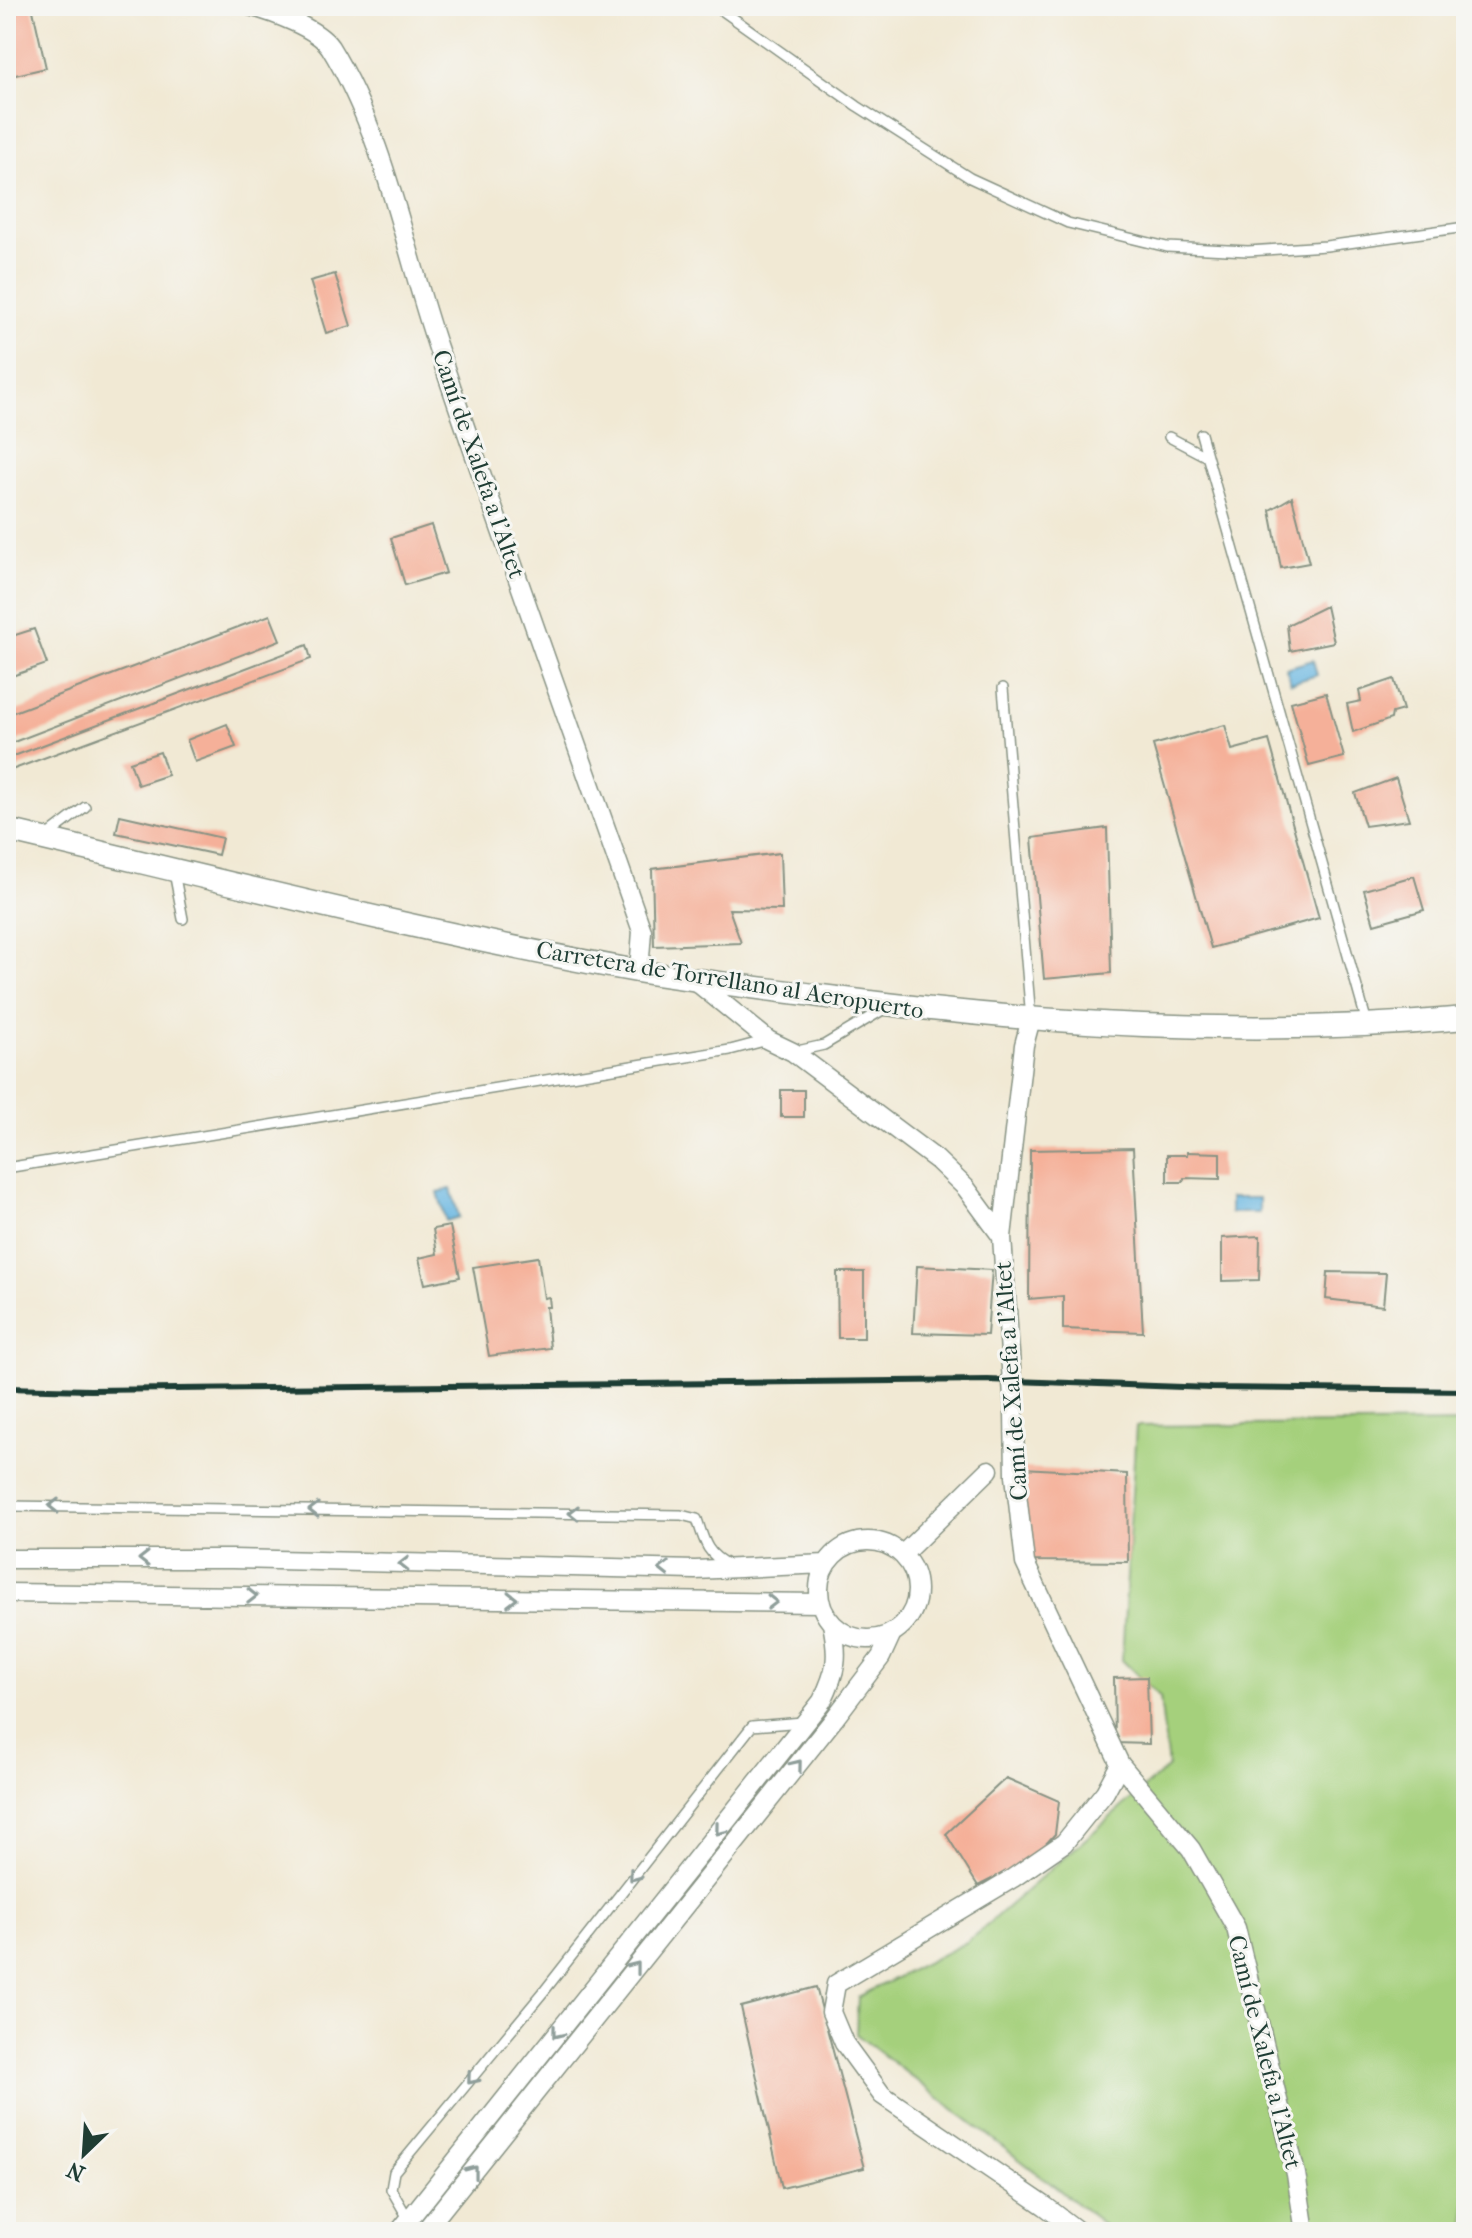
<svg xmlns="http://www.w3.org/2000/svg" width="1472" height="2238" viewBox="0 0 1472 2238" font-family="'IM FELL French Canon',serif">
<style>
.green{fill:#a5d07c;stroke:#628658;stroke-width:2}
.water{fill:#67b6e1;stroke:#437a8a;stroke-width:2}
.building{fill:#f5b099}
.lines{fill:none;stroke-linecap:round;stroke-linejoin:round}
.service-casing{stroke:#889384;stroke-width:12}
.minor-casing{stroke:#889384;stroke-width:21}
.tertiary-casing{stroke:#889384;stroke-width:25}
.service{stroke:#fff;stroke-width:9}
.minor{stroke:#fff;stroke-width:18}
.tertiary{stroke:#fff;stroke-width:22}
.rail{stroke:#1f3d34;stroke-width:6}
.oneway{stroke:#8f9e9a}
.labels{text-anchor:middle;stroke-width:6;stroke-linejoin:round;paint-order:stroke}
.street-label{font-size:24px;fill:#1f3d34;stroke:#f6f6f2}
</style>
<rect width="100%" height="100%" fill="#f6f6f2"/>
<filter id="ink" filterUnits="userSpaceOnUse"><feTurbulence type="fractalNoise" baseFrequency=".0125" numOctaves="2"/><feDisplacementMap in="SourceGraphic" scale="16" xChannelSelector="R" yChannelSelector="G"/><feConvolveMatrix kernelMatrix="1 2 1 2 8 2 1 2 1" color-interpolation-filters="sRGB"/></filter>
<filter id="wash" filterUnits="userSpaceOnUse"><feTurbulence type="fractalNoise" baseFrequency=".006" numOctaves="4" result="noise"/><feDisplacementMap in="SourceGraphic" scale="32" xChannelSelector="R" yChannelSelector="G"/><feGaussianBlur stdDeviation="1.8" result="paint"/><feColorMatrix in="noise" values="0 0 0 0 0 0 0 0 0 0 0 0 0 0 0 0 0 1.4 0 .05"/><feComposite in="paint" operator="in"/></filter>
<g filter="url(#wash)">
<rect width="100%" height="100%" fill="#f1e9d4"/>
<path class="green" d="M1466 1423V2232H1107L1102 2223 856 2034 858 1997 967 1942 1168 1767 1160 1697 1122 1660 1136 1426Z"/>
<path class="water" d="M1313 660 1317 675 1291 683 1286 668Z
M451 1189 459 1217 446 1221 438 1192Z
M1259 1198V1213H1230V1198Z"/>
<g id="blocks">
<path class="building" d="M6 6H32L46 68 11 76 6 55V39L10 38Z
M335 274 351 326 326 333 310 281Z
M1292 497 1309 563 1281 568 1270 510Z
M431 525 446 573 405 585 391 538Z
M1326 606 1334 642 1290 651 1287 625Z
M270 615 280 640 6 745V715Z
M34 629 47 664 6 678V638Z
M307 645 311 659 6 772V759Z
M1394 679 1403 710 1392 713 1391 719 1353 732 1347 704 1361 701 1359 691Z
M1326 693 1344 757 1309 766 1291 702Z
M227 724 236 747 195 762 187 740Z
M1225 725 1232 750 1269 740 1319 918 1211 948 1153 745Z
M160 752 168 775 138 785 130 762Z
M1396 778 1409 820 1365 826 1355 793Z
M120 815 222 838 218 855 116 833Z
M1107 828 1111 973 1044 979 1032 838Z
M780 853 782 910 729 909 741 943 654 946 652 869Z
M1414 876 1424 910 1374 924 1364 890Z
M781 1090H804V1117H781Z
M1133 1148 1143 1332 1063 1329V1296L1029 1299 1030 1150Z
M1187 1152 1220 1153V1179L1184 1178 1183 1182H1167V1155H1187Z
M450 1226 460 1277 425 1284 419 1258 437 1254 433 1229Z
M1260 1236 1259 1280 1222 1281V1238Z
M538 1257 544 1298 549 1297 550 1307H546L550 1348 489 1356 473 1267Z
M917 1266 992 1270 987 1335 913 1333Z
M837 1272H864V1338H838Z
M1328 1272 1386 1273 1383 1306 1326 1299Z
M1023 1468 1127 1474 1128 1562 1033 1561 1025 1532Z
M1147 1677 1149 1744 1115 1743 1114 1678Z
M1006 1778 1059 1801 1055 1834 1033 1858 978 1886 946 1834Z
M816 1987 864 2168 782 2188 741 2007Z"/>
</g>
</g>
<g filter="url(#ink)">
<use href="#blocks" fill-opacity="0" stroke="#889384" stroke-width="2"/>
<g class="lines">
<g class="service-casing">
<path id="service" d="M716 6 857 106 970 178 1068 223 1167 247 1248 251 1326 246 1466 227
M1201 434 1367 1023
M1169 437 1207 457
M1003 688 1031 1019
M47 836 85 807
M174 872 183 919
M793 1052 824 1045 886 1008
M6 1168 730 1050 768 1040
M6 1506 681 1515 697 1519C704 1541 707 1555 729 1565
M409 2220 391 2189 394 2172 545 1990 752 1726 803 1722"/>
</g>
<g class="minor-casing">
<path id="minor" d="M250 6C272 12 317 28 330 47 386 138 404 248 438 348 504 543 574 737 642 931L639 971
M693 979 768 1040 793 1052 937 1160 966 1188 1002 1237 1014 1411 1015 1476 1025 1563 1120 1764 1191 1849 1236 1928 1296 2174 1305 2232
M1002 1237 1024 1045 1031 1019
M819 1590a49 49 0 1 1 98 0a49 49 0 1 1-98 0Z
M902 1555 989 1470
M6 1559H232L695 1570 826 1564
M6 1593 821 1603
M399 2232 822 1701C837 1670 839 1657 832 1624
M424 2232 834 1719 881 1657 892 1633
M1079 2232 1045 2206 882 2095 844 2043 831 2012 836 1984 1013 1878 1064 1843 1105 1792 1120 1764"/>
</g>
<g class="tertiary-casing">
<path id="tertiary" d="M6 830C215 879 425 933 637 971 698 981 760 988 821 996 1035 1024 1251 1038 1466 1018"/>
</g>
<use href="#service" class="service"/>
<use href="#minor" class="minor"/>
<use href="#tertiary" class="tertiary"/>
<path class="rail" d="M6 1388 90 1390 988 1380 1211 1388 1466 1391"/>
</g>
<defs><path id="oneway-chevron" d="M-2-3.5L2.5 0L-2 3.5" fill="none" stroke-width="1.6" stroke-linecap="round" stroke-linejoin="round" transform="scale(2)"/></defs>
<g class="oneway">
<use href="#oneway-chevron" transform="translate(54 1506) rotate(-179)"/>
<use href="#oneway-chevron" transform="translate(314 1510) rotate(-179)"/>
<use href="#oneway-chevron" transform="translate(574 1513) rotate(-179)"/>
<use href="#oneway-chevron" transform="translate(144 1559) rotate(180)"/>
<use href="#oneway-chevron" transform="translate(404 1564) rotate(-179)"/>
<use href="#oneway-chevron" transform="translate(664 1569) rotate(-179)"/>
<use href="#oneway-chevron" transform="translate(252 1596) rotate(1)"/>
<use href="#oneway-chevron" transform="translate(512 1599) rotate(1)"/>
<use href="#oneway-chevron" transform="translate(772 1602) rotate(1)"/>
<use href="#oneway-chevron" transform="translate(797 1765) rotate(-51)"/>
<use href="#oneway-chevron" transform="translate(720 1830) rotate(129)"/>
<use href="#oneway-chevron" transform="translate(634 1876) rotate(128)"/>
<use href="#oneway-chevron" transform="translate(635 1967) rotate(-52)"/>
<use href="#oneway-chevron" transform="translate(557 2033) rotate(129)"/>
<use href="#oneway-chevron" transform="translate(472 2079) rotate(130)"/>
<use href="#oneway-chevron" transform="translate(473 2171) rotate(-52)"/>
</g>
</g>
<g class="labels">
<g class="street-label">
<text transform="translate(479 464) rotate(71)" y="8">Camí de Xalefa a l'Altet</text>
<text transform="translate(730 980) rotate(9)" y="8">Carretera de Torrellano al Aeropuerto</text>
<text transform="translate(1011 1381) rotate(-94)" y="8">Camí de Xalefa a l'Altet</text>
<text transform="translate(1265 2052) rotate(76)" y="8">Camí de Xalefa a l'Altet</text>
</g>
</g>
<rect width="1472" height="2238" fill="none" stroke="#f6f6f2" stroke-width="32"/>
<g transform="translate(84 2154) rotate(205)" stroke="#f6f6f2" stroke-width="6" paint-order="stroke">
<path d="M0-6L14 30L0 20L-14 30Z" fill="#1f3d34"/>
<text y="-12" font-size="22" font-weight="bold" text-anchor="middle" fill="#1f3d34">N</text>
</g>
</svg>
